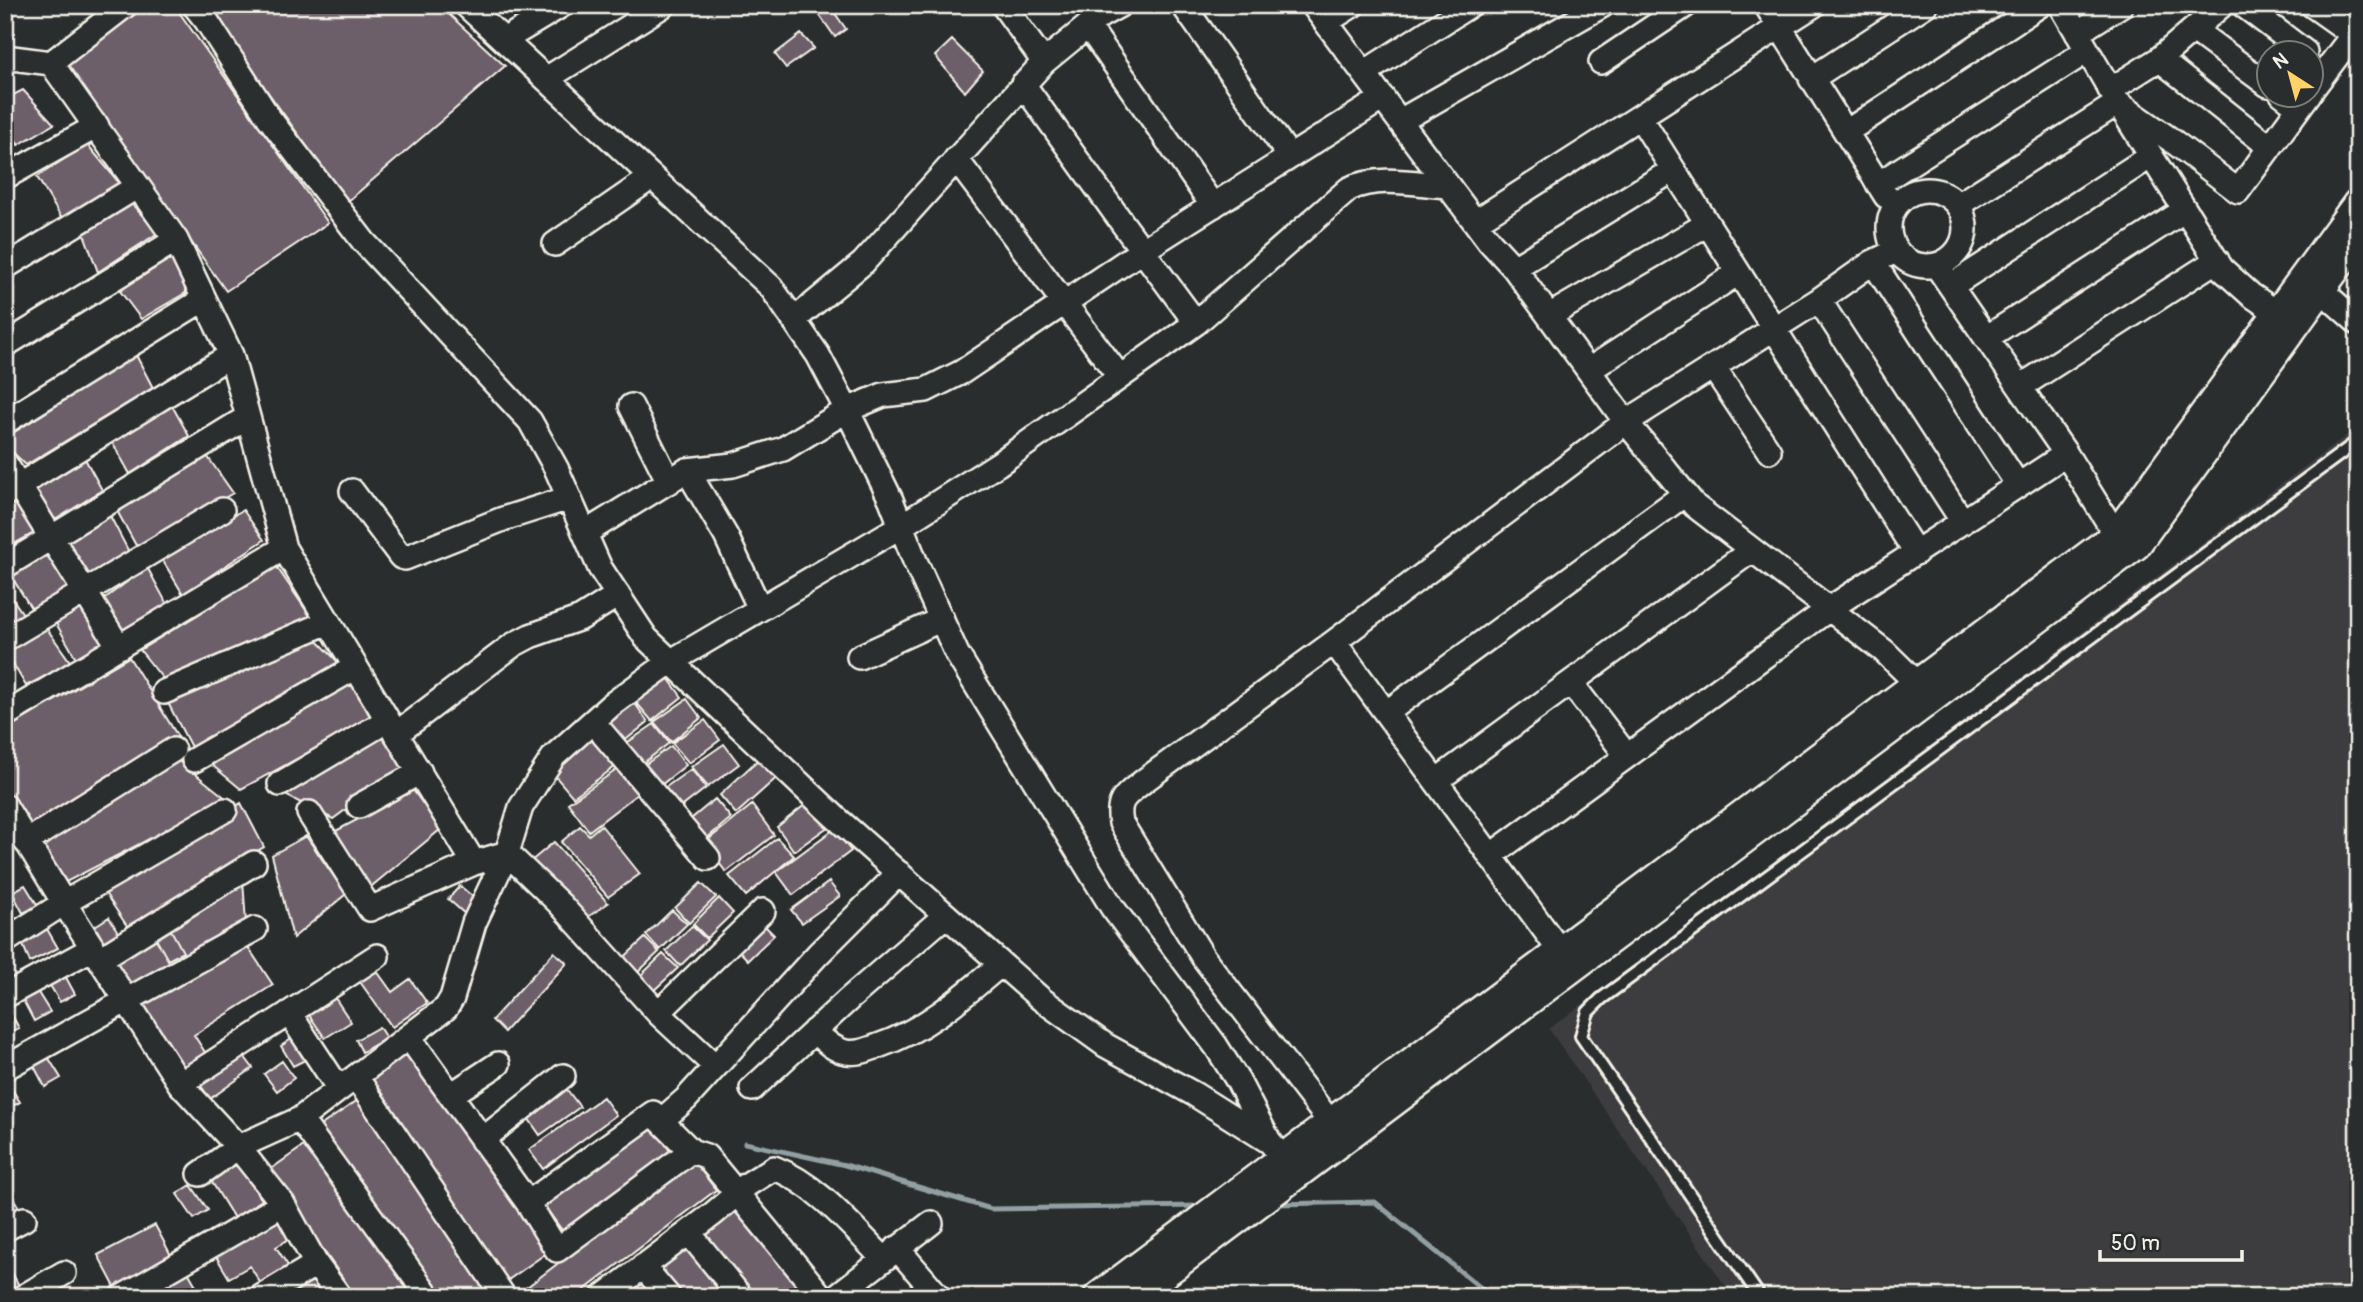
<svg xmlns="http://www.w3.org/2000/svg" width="2363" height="1302" viewBox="0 0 2363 1302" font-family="Pangolin,sans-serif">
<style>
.built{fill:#3e3c40}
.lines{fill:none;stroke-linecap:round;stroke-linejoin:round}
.stream{stroke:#929fa3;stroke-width:5}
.building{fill:#6d5e6b;stroke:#f4f1e8;stroke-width:2}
.service-casing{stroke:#f4f1e8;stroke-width:16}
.minor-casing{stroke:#f4f1e8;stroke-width:28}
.tertiary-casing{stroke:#f4f1e8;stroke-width:33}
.service{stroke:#2a2d2e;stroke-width:10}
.minor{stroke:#2a2d2e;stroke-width:23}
.tertiary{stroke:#2a2d2e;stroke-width:28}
</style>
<rect width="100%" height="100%" fill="#2a2d2e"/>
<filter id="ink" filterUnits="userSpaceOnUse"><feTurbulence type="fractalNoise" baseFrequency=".0143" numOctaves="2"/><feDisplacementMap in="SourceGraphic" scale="14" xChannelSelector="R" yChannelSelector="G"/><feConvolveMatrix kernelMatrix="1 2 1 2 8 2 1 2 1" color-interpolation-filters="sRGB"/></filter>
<g filter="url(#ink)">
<path class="built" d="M2358 427V1297H1733L1549 1029Z"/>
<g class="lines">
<path class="stream" d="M745 1143 845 1165 991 1209 1202 1206
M1274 1204 1375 1202 1492 1297"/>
</g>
<path class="building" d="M143 5H174L328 223 226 291 66 65Z
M205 5H439L505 66 347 202Z
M822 5H829L846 29 835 37 816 10Z
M801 34 814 48 786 68 775 54Z
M952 40 983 71 965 92 935 56Z
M23 90 54 124 18 145 5 115V99Z
M87 144 121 185 62 219 37 177Z
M131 203 158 233 98 272 84 234Z
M172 257 187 292 141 319 120 291Z
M136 355 153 388 26 465 5 445V438Z
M170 402 189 436 130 474 110 438Z
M205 453 233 493 138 549 116 509Z
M84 457 102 490 53 522 35 491Z
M15 500 36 532 5 549V507Z
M243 510 264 540 183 594 160 556Z
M108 512 129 552 87 576 67 541Z
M49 551 72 586 33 611 11 576Z
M276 566 310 616 164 680 140 650Z
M147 567 167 604 122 630 100 602Z
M5 588 23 614 5 626Z
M80 595 105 645 76 658 54 620Z
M45 626 71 663 26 686 5 650Z
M316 639 338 662 192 749 168 703Z
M129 657 180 740 28 829 5 787V730Z
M5 676 16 697 5 703Z
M352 678 371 719 241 789 207 761Z
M668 678 682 697 652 721 635 701Z
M687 699 701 718 671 742 654 722Z
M634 702 648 722 618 746 601 725Z
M705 720 720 740 689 763 672 743Z
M654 724 669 743 638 767 621 747Z
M594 733 619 764 573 797 549 769Z
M385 734 405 766 333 819 283 794Z
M724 744 739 764 708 787 691 767Z
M671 746 686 765 656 789 639 769Z
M763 755 782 773 736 814 720 795Z
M179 761 227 799 64 883 40 846Z
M621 767 641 791 589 831 568 803Z
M691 769 706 788 675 812 659 792Z
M413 790 441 829 367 890 334 832Z
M715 799 731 818 700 844 685 824Z
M811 800 829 826 794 851 777 827Z
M241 803 264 847 127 926 105 893Z
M752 805 774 835 726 872 704 843Z
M601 825 640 874 608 897 561 842 580 826 589 835Z
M834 829 851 851 793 895 776 872Z
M306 836 346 894 293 938 272 855Z
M777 838 794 856 746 896 729 876Z
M554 842 608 903 582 921 530 862Z
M243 880 246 923 127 987 111 964Z
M829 882 840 896 802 923 791 910Z
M701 883 716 897 689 923 675 908Z
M25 885 38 906 23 913 12 892Z
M460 886 478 901 466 915 448 899Z
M719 898 733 913 707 938 693 924Z
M672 910 687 924 660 950 646 935Z
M109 917 122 939 106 947 95 926Z
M760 921 774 935 748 960 734 946Z
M692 926 707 940 680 966 666 951Z
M47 929 58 948 30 962 23 945Z
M171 930 183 952 168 960 156 939Z
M645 938 659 952 632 978 618 963Z
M244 941 273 985 194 1035 208 1057 186 1071 143 1005Z
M554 952 567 963 504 1032 492 1020Z
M663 954 678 968 651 993 637 979Z
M374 967 392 992 410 979 427 1003 392 1027 358 979Z
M63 972 75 994 60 1002 48 982Z
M37 991 50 1012 34 1021 23 1000Z
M335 998 351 1022 325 1038 309 1015Z
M7 1006 19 1028 5 1035V1007Z
M379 1027 386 1038 362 1052 356 1040Z
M296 1036 309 1058 293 1066 281 1046Z
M407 1048 548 1252 508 1280 367 1076Z
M241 1052 253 1068 210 1099 199 1083Z
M48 1057 61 1078 45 1087 34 1066Z
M282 1061 294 1078 277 1091 264 1074Z
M7 1081 20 1102 5 1110V1082Z
M565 1087 580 1107 540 1135 526 1115Z
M603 1097 616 1115 543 1169 529 1150Z
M358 1100 494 1297H438L320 1126Z
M652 1125 672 1154 564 1233 543 1204Z
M308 1143 415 1297H356L268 1171Z
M693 1160 716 1190 575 1297H514Z
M238 1162 262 1200 234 1218 210 1179Z
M191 1185 208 1210 194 1219 177 1194Z
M10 1193 23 1214 5 1219V1196Z
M738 1208 808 1297H748L701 1237Z
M275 1216 289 1239 276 1247 292 1272 264 1289 250 1266 229 1278 214 1253Z
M155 1225 174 1261 117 1291 98 1255Z
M689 1244 732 1297H678L656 1271Z
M187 1270 202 1296 140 1297Z
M11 1271 23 1293 16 1297H5V1274Z
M644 1275 662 1297H619Z
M314 1276 326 1297H280Z"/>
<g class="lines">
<g class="service-casing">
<path id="service" d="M1760 1297 1581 1036 1588 1012 1601 999 2358 441"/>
</g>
<g class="minor-casing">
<path id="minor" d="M126 5 51 63 176 240 231 355 284 548 474 863
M194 5 206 20 269 118 364 242 530 421 556 468 600 568 646 638 834 816 1041 999 1105 1045 1194 1094 1270 1142 1294 1171
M466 5 771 287 818 355 847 410 891 500 915 561 957 654 1112 907 1216 1046 1238 1081 1269 1141
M1003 5 1044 62
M1183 5 1290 157
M1313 5 1490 242 1514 268 1626 422 1695 506 1884 651 1928 694
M1766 5 1886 196
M2061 5 2118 103 2222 269 2251 295 2291 322
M2243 5 2305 52
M2312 5 2353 34
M1326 22 1353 5
M1088 26 1213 206
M2194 30 2268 85
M2077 33 2121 5
M504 40 562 5
M5 57 51 63
M2159 59 2270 147
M1601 62 1686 5
M1364 73 1470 5
M546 79 664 5
M1811 79 1925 5
M2110 90 2159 59 2222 5
M2310 92 2358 28
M2282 94 2299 107
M1640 117 1916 553
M1400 121 1603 5
M1846 132 2040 5
M956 159 1119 376
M5 177 97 126
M1878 184 2087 51
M1889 228a38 38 0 1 1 76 0a38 38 0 1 1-76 0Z
M1958 205 2118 103 2174 142 2238 191 2309 94
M1475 222 1814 5
M555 244 652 177
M1873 262 2018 485
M1936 265 2066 454 2116 535
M5 267 138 186
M1514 268 1673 170
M1951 286 2151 156
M2321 290 2358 323
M1819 300 1963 522
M1549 316 1707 224
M794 320 863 263 1044 62 1100 16 1120 5
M1196 323 1349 189C1378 175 1417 184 1448 186
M1986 338 2185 210
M5 345 176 240
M1713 367 1769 451
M1589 370 1738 273
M2020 387 2217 260
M631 406 669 482
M5 422 204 299
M5 463 119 647
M687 470 726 536 760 609
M352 491 401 557 405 558 503 519 569 498
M5 494 231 355
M585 533 687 470 733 465 783 449 847 410 883 395 926 390 962 372 1143 250 1383 98
M5 566 248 417
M5 639 222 510
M1334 642 1560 951
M859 657 942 619
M1571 683 1627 756
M164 692 328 622
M1386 713 1685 494
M5 715 284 548
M593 722 708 858
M396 734 513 645 530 636 581 618 618 595
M194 760 356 667
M1436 781 1752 550
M280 784 388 720
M5 806 64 903 225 810
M359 806 420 772
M309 813 370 909 474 863 507 853 560 904 658 1013 715 1066
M26 842 173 750
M1490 856 1829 609 2066 454
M5 941 64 903 180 1084 238 1147 283 1204 316 1264 340 1297
M100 959 254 863
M5 996 93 948
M289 1013 339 1089
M658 1013 763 911
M814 1031C823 1039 833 1050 846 1052 857 1054 867 1050 878 1046 926 1030 962 997 1000 965
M409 1037 528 1203 557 1250 691 1151
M5 1068 255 929
M356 1077 504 1297
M180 1084 377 956
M752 1089 849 999 946 915
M451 1095 498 1064
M300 1119 429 1297
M662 1120 686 1099 818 954 899 873
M1330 1122 1203 957 1121 823C1116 798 1127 795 1145 780L1334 642 1626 422 1819 300 1873 262 1896 251
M482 1140 563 1076
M200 1174 238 1147 300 1119 446 1008 452 998 474 923 507 853 521 807 554 756 611 705 670 662 901 526 998 464 1196 323 1123 224 1023 84
M528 1203 653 1113 691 1151 706 1156 822 1297
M5 1229 24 1219
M689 1233 741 1297
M897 1248 939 1297
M643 1266 669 1297
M23 1297 64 1273
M122 1297 283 1204
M261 1297 316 1264
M603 1297 713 1214 748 1184 774 1168C817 1184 851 1226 883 1258
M835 1297 931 1223"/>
</g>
<g class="tertiary-casing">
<path id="tertiary" d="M1098 1297 2116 535 2358 203
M1133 1297 2136 545 2358 238"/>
</g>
<use href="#service" class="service"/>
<use href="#minor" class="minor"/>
<use href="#tertiary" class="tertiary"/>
</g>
</g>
<rect width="2363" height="1302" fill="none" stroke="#2a2d2e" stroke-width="28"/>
<rect x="14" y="14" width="2335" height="1274" fill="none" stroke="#f4f1e8" stroke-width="2.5" filter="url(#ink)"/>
<g transform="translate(2290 74) rotate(324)"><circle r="33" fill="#2a2d2e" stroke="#7b7b78" stroke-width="2"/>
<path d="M0-5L12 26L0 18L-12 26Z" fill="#ffd166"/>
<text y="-10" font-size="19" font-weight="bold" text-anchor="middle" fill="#f4f1e8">N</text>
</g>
<path d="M2100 1250v10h142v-10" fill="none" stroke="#f4f1e8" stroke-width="3.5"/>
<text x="2111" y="1250" font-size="21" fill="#f4f1e8" stroke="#2a2d2e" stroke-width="5" paint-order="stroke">50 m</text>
</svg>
